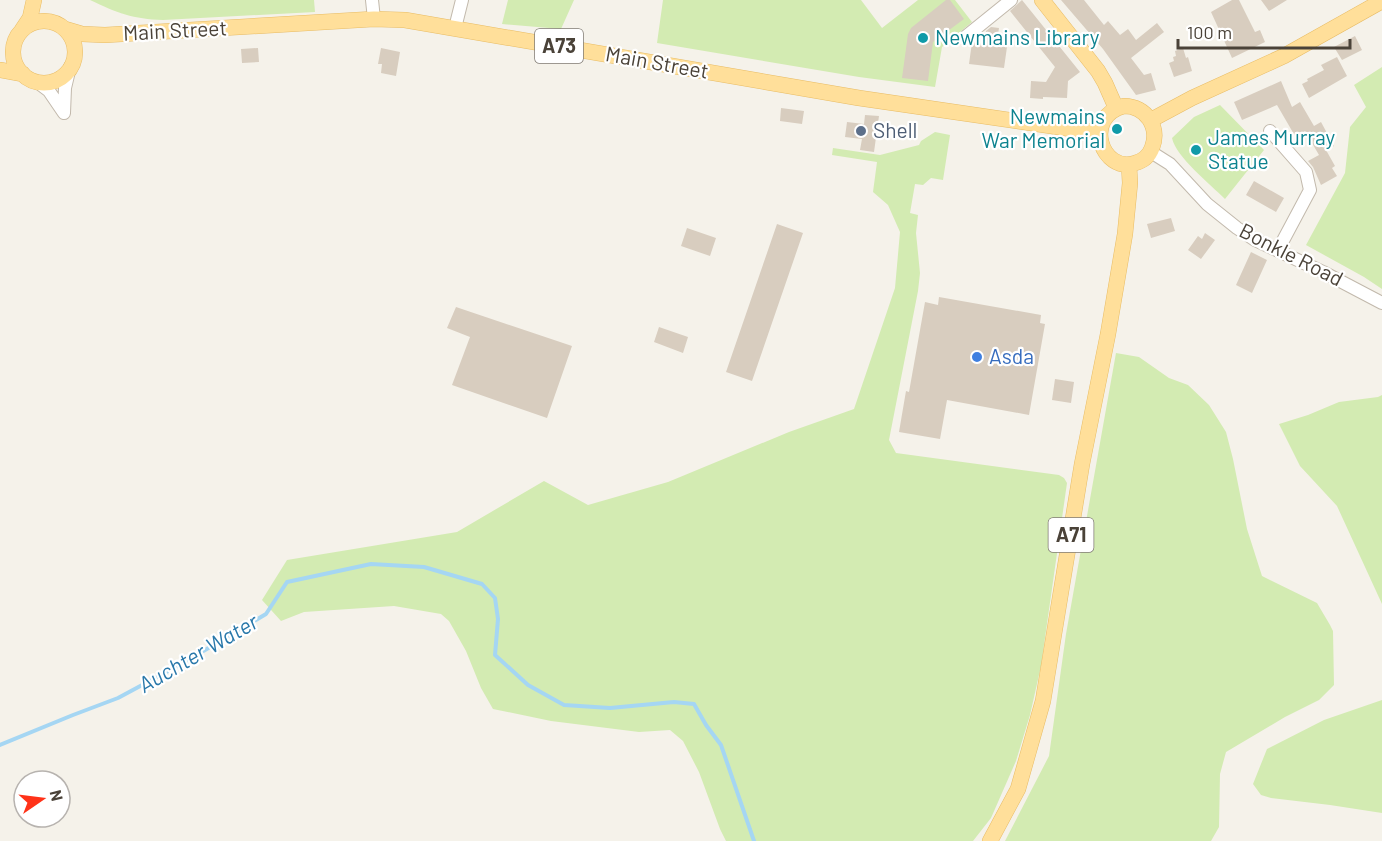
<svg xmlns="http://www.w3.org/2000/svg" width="1382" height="841" viewBox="0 0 1382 841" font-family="Barlow,sans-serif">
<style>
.green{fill:#d3ebb2}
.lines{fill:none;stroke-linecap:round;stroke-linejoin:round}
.stream{stroke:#a5d6f3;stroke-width:4}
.building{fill:#d8cdbf}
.minor-casing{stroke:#c2b9ac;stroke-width:14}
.major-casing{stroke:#e8bc65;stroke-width:16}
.minor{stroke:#fff;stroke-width:12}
.major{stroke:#ffdf9a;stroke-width:15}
.culture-dot{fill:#0f9aa8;stroke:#fff;stroke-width:2}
.service-dot{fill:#5c6f8a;stroke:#fff;stroke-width:2}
.shop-dot{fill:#3f7fe0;stroke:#fff;stroke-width:2}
.labels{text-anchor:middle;stroke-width:4.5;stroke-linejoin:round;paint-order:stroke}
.shield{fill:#fff;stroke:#807b74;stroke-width:1.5}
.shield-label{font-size:20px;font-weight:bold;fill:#4a4238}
.street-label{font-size:21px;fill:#4a4238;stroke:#fff}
.culture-label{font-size:21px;fill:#0d838f;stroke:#fff;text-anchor:start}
.service-label{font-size:21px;fill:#4e5e75;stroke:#fff;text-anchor:start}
.shop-label{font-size:21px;fill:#366cbe;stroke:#fff;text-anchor:start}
.water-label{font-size:22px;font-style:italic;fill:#2978aa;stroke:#fff}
</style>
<rect width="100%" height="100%" fill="#f5f2ea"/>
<path class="green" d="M90 0H314L315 12 163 20C133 19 117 13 90 0Z
M508 0H574L561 29 502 24Z
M663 0H861L882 28 918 0H955L972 22 942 47 935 87 859 77 657 43Z
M1382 67V289L1364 277 1306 245 1345 173 1350 127 1366 107 1354 85Z
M1220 105 1264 150 1225 199C1210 184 1176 157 1172 138L1194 117Z
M935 132 950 135 943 180 931 178 923 185 915 184 910 213 918 215 916 233 920 273 918 291 889 440 896 453 1059 475 1064 478 1067 483 1041 666 1030 715 1016 761 991 818 973 841H726L720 829 699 772 683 741 670 730 639 732 551 721 493 709 481 688 466 651 449 621 441 614 394 606 304 612 281 621 262 600 287 560 457 532 544 481 588 505 668 482 789 432 854 409 895 288 900 232 888 205 873 192 877 162 832 155 833 148 880 155 919 145 921 141Z
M1116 353 1139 357 1169 378 1188 385 1209 405 1226 432 1233 459 1247 529 1262 576 1317 603 1330 625 1333 631 1334 685 1319 700 1285 717 1226 752 1220 774 1219 827 1211 841H1005L1049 756 1066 634Z
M1382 395V604L1337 506 1300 466 1279 424 1308 415 1339 402 1378 397Z
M1382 700V813L1330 805 1271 798 1261 795 1253 784 1267 749 1324 720Z"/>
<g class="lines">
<path class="stream" d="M0 745 73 715 118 698 183 663 266 614 287 582 371 564 424 567 482 584 495 598 498 619 495 655 528 685 564 705 610 708 674 702 694 704 706 725 721 745 754 841"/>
</g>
<path class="building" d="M946 0H950L964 19 933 42 928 81 902 78 908 34 911 28Z
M1022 0 1080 72 1068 81 1067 98 1043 97V99L1030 98 1031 81 1046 82 1055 67 1010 11Z
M1061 0H1084L1104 25 1108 21 1120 35 1128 29 1136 40 1157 23 1164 32 1131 58 1144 75 1151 73 1156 90 1136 95 1103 49Z
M1232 0H1239L1255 32 1260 30 1265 42 1232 58 1211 12Z
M1261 0H1287L1269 11Z
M991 27 999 28 996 46 1007 47 1004 68 969 64 972 42 984 44 986 31Z
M1355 36 1362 50 1342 60 1334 47Z
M258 48 259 62 242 63 241 49Z
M381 48 400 52 396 76 381 73 382 64H378Z
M1183 48 1186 58 1188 57 1192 71 1174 77 1169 63 1174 61 1173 57 1176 56 1175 51Z
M1337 57 1347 76 1309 98 1302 84 1308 81 1307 79 1324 70 1321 65Z
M1281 81 1292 107 1300 102 1314 126 1321 122 1334 146 1326 150 1335 166 1332 168 1337 176 1321 185 1313 167 1308 161 1319 155 1305 131 1295 136 1277 105 1242 120 1234 102Z
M781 108 804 111 802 124 780 121Z
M865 115 879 116 874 152 860 150 862 139 845 137 847 122 864 124Z
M1254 181 1284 198 1276 212 1246 195Z
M1171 218 1175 231 1151 238 1147 224Z
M777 224 803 233 752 381 726 372Z
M687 228 716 238 710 256 681 246Z
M1205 233 1215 240 1201 259 1188 250 1198 236 1202 239Z
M1251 252 1267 260 1252 293 1236 285Z
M939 297 1041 315 1040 323 1045 324 1029 415 947 400 940 439 899 432 906 391 909 392 925 302 938 305Z
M456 307 572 346 547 418 452 385 470 337 447 328Z
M659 327 688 337 683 353 654 342Z
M1055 379 1074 382 1071 403 1052 400Z"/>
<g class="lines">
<g class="minor-casing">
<path id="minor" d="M372 0 374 19
M455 28 462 0
M964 38 1011 0
M37 82 49 91 64 113
M64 113 65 88 70 67
M1270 131 1306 172 1310 190 1278 250
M1151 152 1170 164 1207 204 1237 228 1255 240 1323 272 1382 303"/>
</g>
<g class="major-casing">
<path id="major" d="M1042 0 1098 71 1105 83 1116 108
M13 52a31 31 0 1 1 62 0a31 31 0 1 1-62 0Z
M65 29 82 34 105 35 374 19 405 20 859 98 1085 131H1100
M22 30 30 18 34 0
M0 70 23 74
M1124 106C1146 106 1160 127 1152 148 1149 156 1143 161 1135 163 1102 174 1082 117 1124 106Z
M1151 120 1192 98 1284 56 1382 1
M990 841 1018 789 1043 701 1082 464 1108 334 1125 234 1130 183 1129 165"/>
</g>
<use href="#minor" class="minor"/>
<use href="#major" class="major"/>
</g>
<g class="culture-dot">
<circle cx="923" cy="38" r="6"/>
<circle cx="1117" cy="129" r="6"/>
<circle cx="1196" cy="150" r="6"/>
</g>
<circle class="service-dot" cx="861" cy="131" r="6"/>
<circle class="shop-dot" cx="977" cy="357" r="6"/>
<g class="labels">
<g class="shield">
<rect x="535" y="29" width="48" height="34" rx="4.5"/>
<rect x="1048.5" y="518" width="45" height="34" rx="4.5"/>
</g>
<g class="shield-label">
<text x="559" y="53">A73</text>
<text x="1071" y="542">A71</text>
</g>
<g class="street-label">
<text transform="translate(175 31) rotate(-3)" y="7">Main Street</text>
<text transform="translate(657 63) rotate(10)" y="7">Main Street</text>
<text transform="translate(1291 255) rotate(27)" y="7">Bonkle Road</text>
</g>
<g class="culture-label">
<text x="935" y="45">Newmains Library</text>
<text x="1105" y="124" text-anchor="end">Newmains<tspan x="1105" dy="24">War Memorial</tspan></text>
<text x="1208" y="145">James Murray<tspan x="1208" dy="24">Statue</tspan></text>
</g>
<g class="service-label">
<text x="873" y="138">Shell</text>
</g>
<g class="shop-label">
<text x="989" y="364">Asda</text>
</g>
<g class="water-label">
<text transform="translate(198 653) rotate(-30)" y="8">Auchter Water</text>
</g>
</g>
<g transform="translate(42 799) rotate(76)"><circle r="28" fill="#ffffff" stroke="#b7b3af" stroke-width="1.5"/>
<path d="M0-4.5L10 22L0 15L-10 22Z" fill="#ff3218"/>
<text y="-9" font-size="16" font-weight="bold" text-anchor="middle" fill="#4a4238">N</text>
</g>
<path d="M1178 39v9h172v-9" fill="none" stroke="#4a4238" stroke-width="3"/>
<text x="1187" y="39" font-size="18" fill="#4a4238" stroke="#ffffff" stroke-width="4.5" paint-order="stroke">100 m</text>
</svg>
